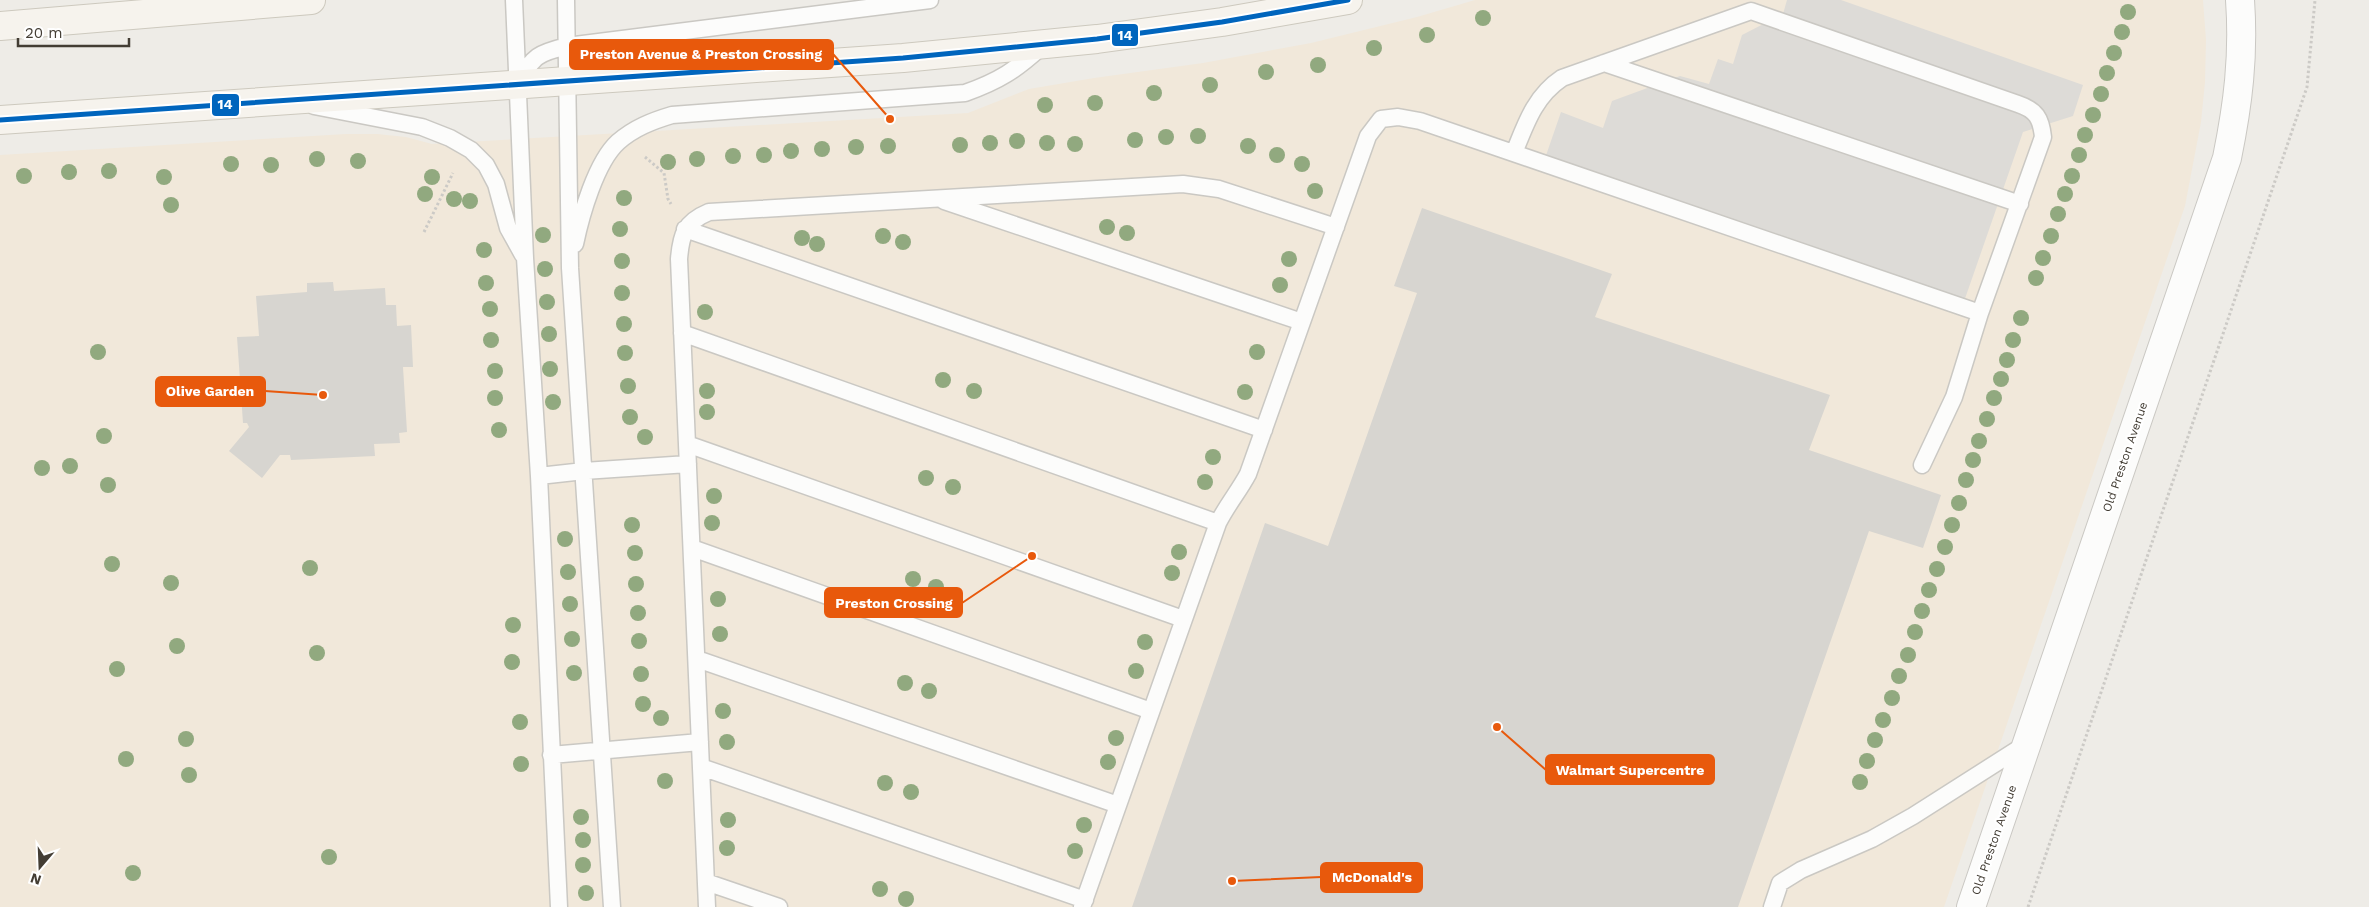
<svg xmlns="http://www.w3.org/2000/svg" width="2369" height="907" viewBox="0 0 2369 907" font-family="'Work Sans',sans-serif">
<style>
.commercial{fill:#f1e8da}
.parking{fill:#dddbd7}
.building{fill:#d7d5d0}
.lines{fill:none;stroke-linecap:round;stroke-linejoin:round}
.service-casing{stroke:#cac8c3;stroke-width:19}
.minor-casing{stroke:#cac8c3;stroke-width:30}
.secondary-casing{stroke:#cdc9be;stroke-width:30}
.path{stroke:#cccac6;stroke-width:3;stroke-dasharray:2.5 2.5;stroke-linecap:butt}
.service{stroke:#fcfcfb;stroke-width:16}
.minor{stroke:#fcfcfb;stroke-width:28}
.secondary{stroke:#f6f3ed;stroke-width:28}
.bus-1-casing{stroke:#fff;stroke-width:9}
.bus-1{stroke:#0065bd;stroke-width:5}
.tree{fill:#91a97f}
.labels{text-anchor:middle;stroke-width:4.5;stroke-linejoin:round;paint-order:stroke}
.street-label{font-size:12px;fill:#433d34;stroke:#fff}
.leader{fill:none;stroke:#e8590c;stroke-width:2}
.callout-dot{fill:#e8590c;stroke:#fff;stroke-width:2}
.callout{fill:#e8590c;stroke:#e8590c;stroke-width:2}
.callout-label{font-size:14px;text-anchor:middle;font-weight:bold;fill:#fff}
.line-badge{stroke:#fff;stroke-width:2}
.badge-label{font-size:14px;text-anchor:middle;font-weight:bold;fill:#fff}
</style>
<rect width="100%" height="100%" fill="#eeece7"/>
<path class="commercial" d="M1475 0H2203L2206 40 2205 82 2201 122 2185 206 1944 907H0V155L346 134H377L406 137 432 144 968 113 1029 89 1094 78 1203 63 1311 43 1417 17Z"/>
<path class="parking" d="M1787 0H1841L2083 85 2073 116 2023 132 1960 313 1542 167 1561 112 1603 128 1612 101 1680 76 1709 84 1718 59 1733 64 1742 35 1783 14Z"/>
<path class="building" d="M1422 208 1612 274 1595 317 1830 395 1809 450 1941 495 1923 548 1869 531 1738 907H1132L1265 523 1328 546 1417 293 1394 286Z
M333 282 334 291 385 288 386 305H396L397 326 411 325 413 367H403L407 432 399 433 400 443 374 444 375 456 291 460 290 455H280L262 478 229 451 249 427 247 423H243L237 337 259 336 256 296 307 292V283Z"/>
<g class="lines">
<g class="service-casing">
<path id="service" d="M514 0 525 258 539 476 559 907
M566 0 570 268 612 907
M1604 63 2020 204
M517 83C535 56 535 54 567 46L930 0
M314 106 422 127 450 138 471 150 486 165 496 184 508 228 523 255
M1514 153C1526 123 1535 96 1562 78L1751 11 2018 104C2036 110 2041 118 2043 137L1980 313
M944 201 1302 322
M685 229 1264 430
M575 244C581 215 596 162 618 142 634 128 652 121 672 115L965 93C999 81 1016 70 1042 46
M682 333 1218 523
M687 444 1183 619
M539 476 584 471 688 464
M692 548 1151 711
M697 659 1118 805
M551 755 700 742
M701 767 1085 900
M706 882 779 907
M707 907 679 259C681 234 685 222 709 212L1183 184 1219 189 1336 227
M1082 907 1218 523C1227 505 1239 491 1248 474L1368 136 1381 119 1398 117 1420 121 1980 313 1954 397 1922 465
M1772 907 1780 883 1801 870 1872 839 1913 816 2026 744"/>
</g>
<g class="minor-casing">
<path id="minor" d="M1971 907 2227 158C2238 104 2244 56 2240 0"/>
</g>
<g class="secondary-casing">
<path id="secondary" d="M0 26 311 0
M0 120 903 58 1097 39 1222 22 1348 0"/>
</g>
<path class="path" d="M645 157 664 173 668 199 671 204
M424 232 453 173
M2028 907 2307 87 2315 0"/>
<use href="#service" class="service"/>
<use href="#minor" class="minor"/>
<use href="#secondary" class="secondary"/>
<g class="bus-1-casing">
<path id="bus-1" d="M0 120 903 58 1097 39 1222 22 1348 0"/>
</g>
<use href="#bus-1" class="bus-1"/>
</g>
<g class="tree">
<circle cx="2128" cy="12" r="8"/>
<circle cx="1483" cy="18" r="8"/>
<circle cx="2122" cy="32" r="8"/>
<circle cx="1427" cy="35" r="8"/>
<circle cx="1374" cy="48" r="8"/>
<circle cx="2114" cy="53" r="8"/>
<circle cx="1318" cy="65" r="8"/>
<circle cx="1266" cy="72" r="8"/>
<circle cx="2107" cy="73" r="8"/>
<circle cx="1210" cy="85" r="8"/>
<circle cx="1154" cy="93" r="8"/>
<circle cx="2101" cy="94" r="8"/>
<circle cx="1095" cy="103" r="8"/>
<circle cx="1045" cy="105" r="8"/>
<circle cx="2093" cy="115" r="8"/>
<circle cx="2085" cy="135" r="8"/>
<circle cx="1198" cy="136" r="8"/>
<circle cx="1166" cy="137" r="8"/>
<circle cx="1135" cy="140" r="8"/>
<circle cx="1017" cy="141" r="8"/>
<circle cx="990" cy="143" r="8"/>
<circle cx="1047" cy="143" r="8"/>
<circle cx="1075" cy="144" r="8"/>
<circle cx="960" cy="145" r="8"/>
<circle cx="888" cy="146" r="8"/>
<circle cx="1248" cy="146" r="8"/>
<circle cx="856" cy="147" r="8"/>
<circle cx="822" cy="149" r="8"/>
<circle cx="791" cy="151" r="8"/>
<circle cx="764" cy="155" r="8"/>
<circle cx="1277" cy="155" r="8"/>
<circle cx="2079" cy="155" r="8"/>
<circle cx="733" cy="156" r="8"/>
<circle cx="317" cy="159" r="8"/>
<circle cx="697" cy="159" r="8"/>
<circle cx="358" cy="161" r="8"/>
<circle cx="668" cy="162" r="8"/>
<circle cx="231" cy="164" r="8"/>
<circle cx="1302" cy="164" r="8"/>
<circle cx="271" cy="165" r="8"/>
<circle cx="109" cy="171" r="8"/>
<circle cx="69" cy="172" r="8"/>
<circle cx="24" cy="176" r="8"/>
<circle cx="2072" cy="176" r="8"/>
<circle cx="164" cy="177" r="8"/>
<circle cx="432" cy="177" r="8"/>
<circle cx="1315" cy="191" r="8"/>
<circle cx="425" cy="194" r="8"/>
<circle cx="2065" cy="194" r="8"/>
<circle cx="624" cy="198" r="8"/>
<circle cx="454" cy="199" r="8"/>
<circle cx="470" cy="201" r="8"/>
<circle cx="171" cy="205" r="8"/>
<circle cx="2058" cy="214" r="8"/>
<circle cx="1107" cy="227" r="8"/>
<circle cx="620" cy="229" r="8"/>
<circle cx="1127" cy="233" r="8"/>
<circle cx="543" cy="235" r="8"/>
<circle cx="883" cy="236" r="8"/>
<circle cx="2051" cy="236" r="8"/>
<circle cx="802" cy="238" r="8"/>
<circle cx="903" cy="242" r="8"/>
<circle cx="817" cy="244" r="8"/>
<circle cx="484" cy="250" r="8"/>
<circle cx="2043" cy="258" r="8"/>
<circle cx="1289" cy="259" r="8"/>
<circle cx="622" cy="261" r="8"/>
<circle cx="545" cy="269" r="8"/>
<circle cx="2036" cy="278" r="8"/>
<circle cx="486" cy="283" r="8"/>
<circle cx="1280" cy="285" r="8"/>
<circle cx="622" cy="293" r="8"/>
<circle cx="547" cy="302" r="8"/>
<circle cx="490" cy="309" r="8"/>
<circle cx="705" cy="312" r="8"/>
<circle cx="2021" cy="318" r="8"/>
<circle cx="624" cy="324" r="8"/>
<circle cx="549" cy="334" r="8"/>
<circle cx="491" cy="340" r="8"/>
<circle cx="2013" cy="340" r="8"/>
<circle cx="98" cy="352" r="8"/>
<circle cx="1257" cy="352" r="8"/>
<circle cx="625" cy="353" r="8"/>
<circle cx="2007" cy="360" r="8"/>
<circle cx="550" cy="369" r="8"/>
<circle cx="495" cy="371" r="8"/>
<circle cx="2001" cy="379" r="8"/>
<circle cx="943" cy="380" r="8"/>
<circle cx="628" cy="386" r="8"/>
<circle cx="707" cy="391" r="8"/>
<circle cx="974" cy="391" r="8"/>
<circle cx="1245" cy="392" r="8"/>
<circle cx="495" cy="398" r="8"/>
<circle cx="1994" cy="398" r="8"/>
<circle cx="553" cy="402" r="8"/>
<circle cx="707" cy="412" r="8"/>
<circle cx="630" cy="417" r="8"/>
<circle cx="1987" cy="419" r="8"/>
<circle cx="499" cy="430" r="8"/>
<circle cx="104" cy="436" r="8"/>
<circle cx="645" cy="437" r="8"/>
<circle cx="1979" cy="441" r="8"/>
<circle cx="1213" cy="457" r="8"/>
<circle cx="1973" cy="460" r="8"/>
<circle cx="70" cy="466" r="8"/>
<circle cx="42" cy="468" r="8"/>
<circle cx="926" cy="478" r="8"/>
<circle cx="1966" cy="480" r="8"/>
<circle cx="1205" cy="482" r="8"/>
<circle cx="108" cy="485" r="8"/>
<circle cx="953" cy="487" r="8"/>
<circle cx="714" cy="496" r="8"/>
<circle cx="1959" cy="503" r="8"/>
<circle cx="712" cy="523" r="8"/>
<circle cx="632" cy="525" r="8"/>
<circle cx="1952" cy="525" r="8"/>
<circle cx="565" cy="539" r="8"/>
<circle cx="1945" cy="547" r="8"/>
<circle cx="1179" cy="552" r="8"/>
<circle cx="635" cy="553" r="8"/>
<circle cx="112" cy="564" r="8"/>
<circle cx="310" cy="568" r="8"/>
<circle cx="1937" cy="569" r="8"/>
<circle cx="568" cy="572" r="8"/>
<circle cx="1172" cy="573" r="8"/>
<circle cx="913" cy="579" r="8"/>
<circle cx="171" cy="583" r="8"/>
<circle cx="636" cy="584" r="8"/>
<circle cx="936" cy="587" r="8"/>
<circle cx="1929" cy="590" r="8"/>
<circle cx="718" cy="599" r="8"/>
<circle cx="570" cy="604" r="8"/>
<circle cx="1922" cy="611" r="8"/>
<circle cx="638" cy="613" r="8"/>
<circle cx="513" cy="625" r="8"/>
<circle cx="1915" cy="632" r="8"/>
<circle cx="720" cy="634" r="8"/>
<circle cx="572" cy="639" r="8"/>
<circle cx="639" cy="641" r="8"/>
<circle cx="1145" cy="642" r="8"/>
<circle cx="177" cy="646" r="8"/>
<circle cx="317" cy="653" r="8"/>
<circle cx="1908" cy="655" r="8"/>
<circle cx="512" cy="662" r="8"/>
<circle cx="117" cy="669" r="8"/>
<circle cx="1136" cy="671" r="8"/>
<circle cx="574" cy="673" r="8"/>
<circle cx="641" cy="674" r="8"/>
<circle cx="1899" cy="676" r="8"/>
<circle cx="905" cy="683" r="8"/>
<circle cx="929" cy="691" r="8"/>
<circle cx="1892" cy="698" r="8"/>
<circle cx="643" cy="704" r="8"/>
<circle cx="723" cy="711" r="8"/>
<circle cx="661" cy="718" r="8"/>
<circle cx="1883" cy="720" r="8"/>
<circle cx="520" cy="722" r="8"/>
<circle cx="1116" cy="738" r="8"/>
<circle cx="186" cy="739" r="8"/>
<circle cx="1875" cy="740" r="8"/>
<circle cx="727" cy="742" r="8"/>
<circle cx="126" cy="759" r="8"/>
<circle cx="1867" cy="761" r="8"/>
<circle cx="1108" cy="762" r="8"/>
<circle cx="521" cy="764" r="8"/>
<circle cx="189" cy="775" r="8"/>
<circle cx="665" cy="781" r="8"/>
<circle cx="1860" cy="782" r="8"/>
<circle cx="885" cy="783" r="8"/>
<circle cx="911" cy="792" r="8"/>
<circle cx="581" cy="817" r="8"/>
<circle cx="728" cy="820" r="8"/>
<circle cx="1084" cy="825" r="8"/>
<circle cx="583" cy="840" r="8"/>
<circle cx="727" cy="848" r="8"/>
<circle cx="1075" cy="851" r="8"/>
<circle cx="329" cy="857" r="8"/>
<circle cx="583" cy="865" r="8"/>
<circle cx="133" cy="873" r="8"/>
<circle cx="880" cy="889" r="8"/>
<circle cx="586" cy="893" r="8"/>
<circle cx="906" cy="899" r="8"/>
</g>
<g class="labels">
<g class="street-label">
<text transform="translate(2125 457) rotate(-71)" y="4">Old Preston Avenue</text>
<text transform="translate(1994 840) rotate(-71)" y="4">Old Preston Avenue</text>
</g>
</g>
<path class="leader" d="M890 119L833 54M323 395L265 391M1032 556L962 603M1497 727L1546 770M1232 881L1321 877"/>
<g class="callout-dot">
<circle cx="890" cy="119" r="5"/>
<circle cx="323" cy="395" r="5"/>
<circle cx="1032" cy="556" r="5"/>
<circle cx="1497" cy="727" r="5"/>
<circle cx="1232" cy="881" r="5"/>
</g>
<g class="callout">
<rect x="570" y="40" width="263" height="29" rx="5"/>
<rect x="156" y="377" width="109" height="29" rx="5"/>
<rect x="825" y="588" width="137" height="29" rx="5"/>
<rect x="1546" y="755" width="168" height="29" rx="5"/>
<rect x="1321" y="863" width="101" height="29" rx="5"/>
</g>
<g class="callout-label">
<text x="701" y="59">Preston Avenue &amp; Preston Crossing</text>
<text x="210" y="396">Olive Garden</text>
<text x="894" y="608">Preston Crossing</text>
<text x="1630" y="775">Walmart Supercentre</text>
<text x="1372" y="882">McDonald's</text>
</g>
<g class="line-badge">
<rect x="1111" y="23" width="28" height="24" rx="5" fill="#0065bd"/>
<rect x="211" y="93" width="29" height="24" rx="5" fill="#0065bd"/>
</g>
<g class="badge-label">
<text x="1125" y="40">14</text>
<text x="225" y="109">14</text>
</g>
<g transform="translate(40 867) rotate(199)" stroke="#ffffff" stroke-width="4" paint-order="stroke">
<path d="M0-4L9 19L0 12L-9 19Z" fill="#433d34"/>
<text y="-8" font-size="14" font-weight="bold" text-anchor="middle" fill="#433d34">N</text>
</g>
<path d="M18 38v8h111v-8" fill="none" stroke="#433d34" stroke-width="2.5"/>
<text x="25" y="38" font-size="15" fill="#433d34" stroke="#ffffff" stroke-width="4" paint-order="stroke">20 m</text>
</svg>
